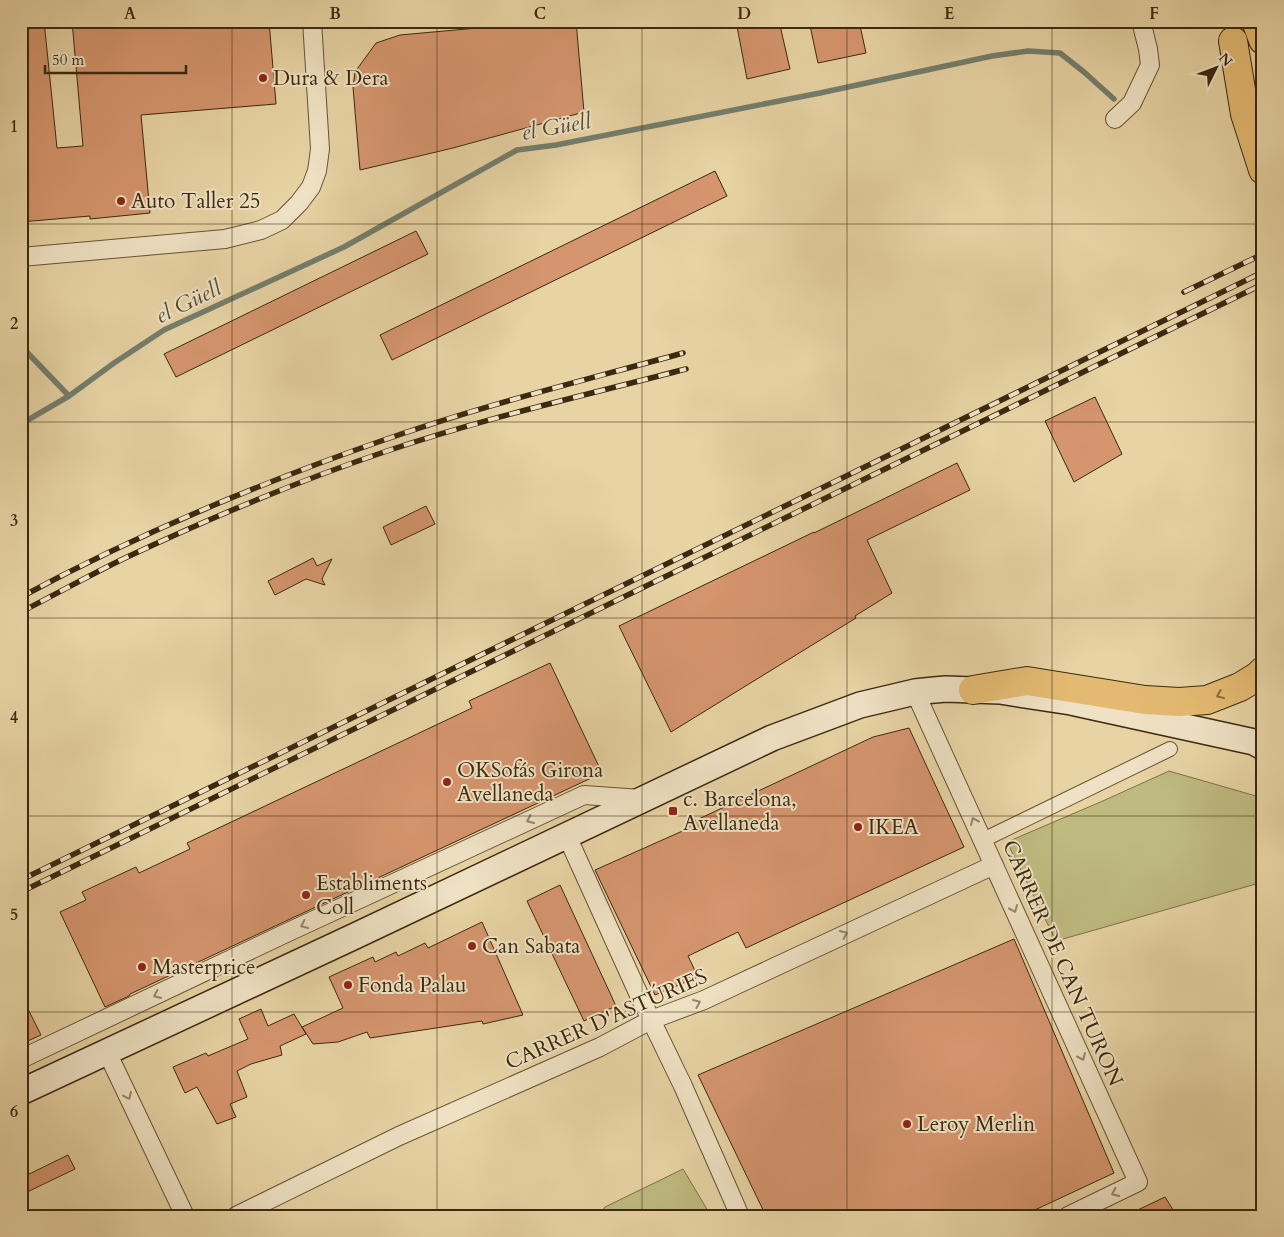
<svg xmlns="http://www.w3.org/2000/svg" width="1284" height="1237" viewBox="0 0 1284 1237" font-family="Cardo,serif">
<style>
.green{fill:#beba80;stroke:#7d7248}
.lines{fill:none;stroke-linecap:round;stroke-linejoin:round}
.stream{stroke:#737e6d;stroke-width:5.5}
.building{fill:#d5956e;stroke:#3c290f}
.pedestrian-casing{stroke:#675434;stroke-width:16}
.minor-casing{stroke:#675434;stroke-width:20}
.secondary-casing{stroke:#3c290f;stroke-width:28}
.trunk-casing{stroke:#3c290f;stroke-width:30}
.pedestrian{stroke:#efe2c4;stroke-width:14}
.minor{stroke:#efe2c4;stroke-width:18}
.secondary{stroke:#efe2c4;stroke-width:25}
.trunk{stroke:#e4ba72;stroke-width:28}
.rail-casing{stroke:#3c290f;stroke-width:5.5}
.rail{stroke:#efe2c4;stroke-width:4;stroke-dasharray:11;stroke-linecap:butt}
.oneway{stroke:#886a3c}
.oneway2{stroke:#96866a}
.grid{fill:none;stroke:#3c290f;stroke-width:1;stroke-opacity:0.55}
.poi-dot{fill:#8f2418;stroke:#efe2c4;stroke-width:2}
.labels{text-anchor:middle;stroke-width:4;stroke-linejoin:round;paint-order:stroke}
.poi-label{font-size:21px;fill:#3c290f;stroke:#efe2c4;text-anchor:start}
.street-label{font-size:21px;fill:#3c290f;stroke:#efe2c4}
.water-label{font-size:22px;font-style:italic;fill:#534c36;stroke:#efe2c4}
.neatline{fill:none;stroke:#3c290f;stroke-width:2}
.grid-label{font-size:16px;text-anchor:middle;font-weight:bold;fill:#3c290f}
</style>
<rect width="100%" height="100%" fill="#e7d3a4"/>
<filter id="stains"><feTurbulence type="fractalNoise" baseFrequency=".004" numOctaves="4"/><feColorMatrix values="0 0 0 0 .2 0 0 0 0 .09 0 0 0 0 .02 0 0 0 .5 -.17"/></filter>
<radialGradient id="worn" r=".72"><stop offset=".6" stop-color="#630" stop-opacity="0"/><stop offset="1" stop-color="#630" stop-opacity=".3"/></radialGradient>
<path class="green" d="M1169 771 1263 798V882L1056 941 1007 842 1105 800Z
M683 1169 711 1216H598L605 1207Z"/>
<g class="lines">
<path class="stream" d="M21 346 69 396
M21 424 69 396 114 363 164 330 344 247 517 150 556 145 820 93 992 56 1028 51 1060 53 1084 72 1114 99"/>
</g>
<path class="building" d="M21 21H44L57 148 83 146 72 21H269L276 104 141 115 150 213 90 219V216L21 222Z
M555 21H576L584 112 453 148 360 170 353 87 355 72 376 43 400 35Z
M736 21H779L790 69 747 79Z
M809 21H859L866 53 818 63Z
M715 171 727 196 392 360 380 335Z
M416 231 428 254 176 377 164 354Z
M1095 397 1122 454 1074 482 1045 421Z
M957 463 970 490 867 540 892 593 855 616 856 618 671 732 619 626 814 532V533Z
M426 506 435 524 391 545 383 527Z
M313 558 317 566 332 559 322 579 325 585 306 579 275 595 268 581Z
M550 663 602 773 130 994 129 996 105 1007 60 912 86 900 82 892 136 867 139 873 190 849 187 843 472 708 469 701Z
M909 728 964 847 746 948 738 932 688 956 698 977 655 995 595 870 687 829 686 825 873 737Z
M560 885 616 1006 584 1021 527 901Z
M482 922 523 1015 483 1024 482 1021 370 1038 367 1032 338 1042 313 1044 302 1027 343 1008 329 977 373 957 375 962 396 952 398 956 425 943 428 948Z
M1014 939 1114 1173 1022 1216H766L698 1075Z
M21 995 41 1035 21 1044Z
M261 1009 268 1026 294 1014 306 1034 280 1046 282 1055 251 1064 237 1071 247 1097 230 1104 236 1117 217 1124 197 1087 185 1093 173 1067 206 1053 208 1056 248 1039 239 1019Z
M68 1155 75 1169 21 1195V1178Z
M1165 1197 1177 1216H1125Z"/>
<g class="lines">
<g class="pedestrian-casing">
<path id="pedestrian" d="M983 840 1170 749"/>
</g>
<g class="minor-casing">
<path id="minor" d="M1115 119 1132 103 1150 65 1148 49 1141 21
M21 257 225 239 261 230 282 220 299 203 311 187 317 171 320 149 312 21
M915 692 1138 1182 1068 1216
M567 836 639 995 683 1086 740 1216
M107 1052 185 1216
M21 1059 284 934 584 795 641 799
M236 1216 399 1136 600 1047 651 1020 704 1000 994 865"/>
</g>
<g class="secondary-casing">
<path id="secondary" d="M21 1092 353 937 772 738 860 705 915 692 934 690 946 689 1000 691 1071 702 1254 742 1263 747"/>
</g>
<g class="trunk-casing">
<path id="trunk" d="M1256 21 1263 40
M1233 41 1245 114 1263 170
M973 690 1027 681 1145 700 1179 702 1207 700 1240 687 1258 676 1263 671"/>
</g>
<use href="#pedestrian" class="pedestrian"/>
<use href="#minor" class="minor"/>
<use href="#secondary" class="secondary"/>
<use href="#trunk" class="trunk"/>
<g class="rail-casing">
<path id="rail" d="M1184 292 1263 254
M21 597C136 535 258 484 381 441 480 406 582 381 683 353
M21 612C56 594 90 575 125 558 210 518 298 481 387 451 485 418 586 395 686 369
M21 880 1263 272
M21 892 1263 284"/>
</g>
<use href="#rail" class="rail"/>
</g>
<defs><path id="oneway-chevron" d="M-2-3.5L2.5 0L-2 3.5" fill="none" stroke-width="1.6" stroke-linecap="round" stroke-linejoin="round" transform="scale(1.25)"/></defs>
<use class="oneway" href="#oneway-chevron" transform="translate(1220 695) rotate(158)"/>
<g class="oneway2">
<use href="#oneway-chevron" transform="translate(530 820) rotate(155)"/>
<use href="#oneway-chevron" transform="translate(974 821) rotate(-114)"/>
<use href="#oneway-chevron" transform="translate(1014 909) rotate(66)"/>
<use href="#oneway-chevron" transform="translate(304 925) rotate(155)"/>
<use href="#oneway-chevron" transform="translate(844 934) rotate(-25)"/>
<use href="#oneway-chevron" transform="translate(157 995) rotate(155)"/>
<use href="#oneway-chevron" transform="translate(697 1003) rotate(-23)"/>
<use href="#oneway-chevron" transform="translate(1082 1057) rotate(66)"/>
<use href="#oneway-chevron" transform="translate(128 1096) rotate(65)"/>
<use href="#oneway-chevron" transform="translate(1115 1193) rotate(155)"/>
</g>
<path class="grid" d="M232 21V1216M437 21V1216M642 21V1216M847 21V1216M1052 21V1216M21 224H1263M21 422H1263M21 618H1263M21 816H1263M21 1012H1263"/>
<g class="poi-dot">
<circle cx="263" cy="78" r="5"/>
<circle cx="121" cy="201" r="5"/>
<circle cx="447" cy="782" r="5"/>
<rect x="668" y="806" width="10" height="10" rx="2.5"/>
<circle cx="858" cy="827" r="5"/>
<circle cx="306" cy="895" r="5"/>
<circle cx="472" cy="946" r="5"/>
<circle cx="142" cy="967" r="5"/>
<circle cx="348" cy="985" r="5"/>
<circle cx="907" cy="1124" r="5"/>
</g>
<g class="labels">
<g class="poi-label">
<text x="273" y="85">Dura &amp; Dera</text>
<text x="131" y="208">Auto Taller 25</text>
<text x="457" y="777">OKSofás Girona<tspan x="457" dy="24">Avellaneda</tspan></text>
<text x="683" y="806">c. Barcelona,<tspan x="683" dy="24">Avellaneda</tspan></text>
<text x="868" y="834">IKEA</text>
<text x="316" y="890">Establiments<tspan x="316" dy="24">Coll</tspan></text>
<text x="482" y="953">Can Sabata</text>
<text x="152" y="974">Masterprice</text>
<text x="358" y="992">Fonda Palau</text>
<text x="917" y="1131">Leroy Merlin</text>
</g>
<g class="street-label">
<text transform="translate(1063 963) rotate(66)" y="7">CARRER DE CAN TURON</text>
<text transform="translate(606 1019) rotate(-24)" y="7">CARRER D'ASTÚRIES</text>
</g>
<g class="water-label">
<text transform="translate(556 126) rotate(-10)" y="8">el Güell</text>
<text transform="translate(188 301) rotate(-26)" y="8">el Güell</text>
</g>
</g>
<rect width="1284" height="1237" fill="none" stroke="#e7d3a4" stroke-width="55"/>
<g transform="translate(1216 68) rotate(48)" stroke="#efe2c4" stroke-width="4" paint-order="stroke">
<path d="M0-4L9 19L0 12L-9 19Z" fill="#3c290f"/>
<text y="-8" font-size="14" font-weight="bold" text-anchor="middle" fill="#3c290f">N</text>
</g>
<path d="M45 65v8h141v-8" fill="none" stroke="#3c290f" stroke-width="2.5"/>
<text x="52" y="65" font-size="15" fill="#3c290f" stroke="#efe2c4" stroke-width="4" paint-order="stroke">50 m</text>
<rect x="28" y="28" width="1228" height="1182" class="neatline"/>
<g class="grid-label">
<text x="130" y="19">A</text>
<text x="335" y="19">B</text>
<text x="540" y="19">C</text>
<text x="744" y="19">D</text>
<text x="949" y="19">E</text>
<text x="1154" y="19">F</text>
<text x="14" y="132">1</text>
<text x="14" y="329">2</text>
<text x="14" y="526">3</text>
<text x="14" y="723">4</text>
<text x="14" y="920">5</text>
<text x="14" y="1117">6</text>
</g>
<rect width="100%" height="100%" filter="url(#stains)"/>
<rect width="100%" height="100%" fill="url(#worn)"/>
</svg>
